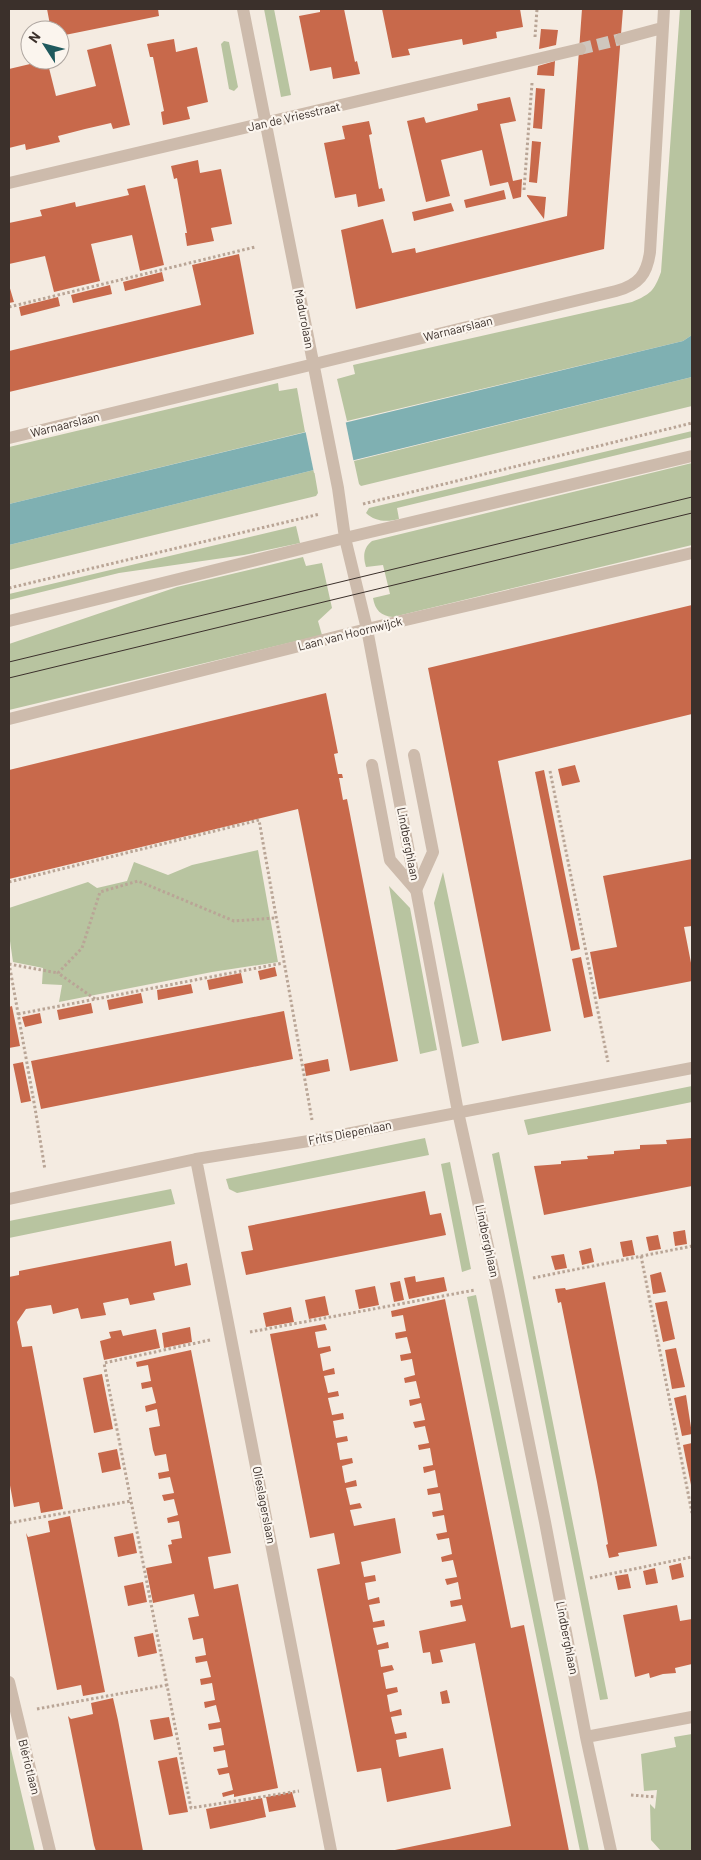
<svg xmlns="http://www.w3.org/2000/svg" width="701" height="1860" viewBox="0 0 701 1860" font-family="Barlow,sans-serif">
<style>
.green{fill:#b8c4a0}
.water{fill:#7fb0b2}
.pier{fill:#f4ebe1}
.building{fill:#c8694b}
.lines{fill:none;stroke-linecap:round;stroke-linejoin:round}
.minor-tunnel{stroke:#cfc6bd;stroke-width:12;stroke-dasharray:12 6;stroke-linecap:butt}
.path{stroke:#b9a596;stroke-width:3;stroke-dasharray:2.5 2.5;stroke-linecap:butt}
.service{stroke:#cdbbac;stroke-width:12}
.minor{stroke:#cdbbac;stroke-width:12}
.tram{stroke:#3b302b;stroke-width:1}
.labels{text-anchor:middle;stroke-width:4.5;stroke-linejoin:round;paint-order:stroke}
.street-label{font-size:12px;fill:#3b302b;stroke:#fbf5ee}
</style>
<rect width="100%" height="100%" fill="#f4ebe1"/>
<path class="green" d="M264 9H274L291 95 281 97Z
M680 9H692V335L683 341 347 421 337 379 355 374 353 365 632 302C651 294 654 291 661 272Z
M224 41 229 42 238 87 234 91 229 89 221 44Z
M692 377V406L361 486 359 484 354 461Z
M278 383 279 391 297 388 305 432 9 504V447Z
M692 431V437L397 508 399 519C388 522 375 522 366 513L369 508Z
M692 463V545L393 617C381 616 375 610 373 598L390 594 383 565 366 567C363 557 363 548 372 541Z
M314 470 318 493 316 496 9 570V545Z
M296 526 300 543 244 555 119 573 9 600V594Z
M303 557 306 566 322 563 332 608 318 621 322 635 9 710V644L177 587Z
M258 850 278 962 212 972 59 1002 62 985 42 984 43 968 13 962 9 934V908L88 882 97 888 127 881 134 862 168 875 192 865Z
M443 872 479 1043 462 1047 434 903Z
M389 886 410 908 437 1050 420 1054Z
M692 1086V1102L528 1135 524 1120Z
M425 1138 429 1155 237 1193 229 1189 226 1179Z
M499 1152 608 1699 600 1700 492 1154Z
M450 1162 471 1269 462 1272 441 1164Z
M171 1189 175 1204 9 1238V1221Z
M476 1295 589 1851H580L467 1297Z
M692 1734V1851H661L651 1840 650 1804 655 1809 657 1790 644 1791 641 1754 676 1747 674 1737Z
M9 1741 35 1851H9Z"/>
<path class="water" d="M692 335V377L9 545V504L683 341Z"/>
<path class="pier" d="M345 419 354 463 314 473 305 429Z"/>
<path class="building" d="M47 9H158L159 16 60 36V30H51Z
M320 9H344L355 62 357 61 360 74 333 79 331 67 310 71 299 16 320 12Z
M382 9H520L523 27 496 32 497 38 463 45 462 39 408 49 410 55 392 58Z
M582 9H623L604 249 356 309 341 230 383 219 392 253 415 248 416 253 567 216Z
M541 29 558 30 556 45 539 49Z
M174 39 176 52 197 47 208 102 187 107 190 119 163 125 161 112 164 111 153 57H150L147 44Z
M111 44 130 125 113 129 111 123 85 129 58 136 60 142 26 150 25 144 9 148V69L47 60 56 96 96 86 87 50Z
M555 61 554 76 537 75 538 66Z
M536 88 545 89 542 129 533 128Z
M510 97 516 121 500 124 513 181 522 179 521 197 513 199 508 182 490 186 482 150 441 160 450 196 426 202 407 121 424 117 426 123 478 110 477 104Z
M369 121 372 134 369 135 379 189 382 188 385 201 358 207 356 194 335 198 324 143 345 139 342 126Z
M532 141 541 142 537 183 529 182Z
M198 160 200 173 221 169 232 224 211 228 214 241 187 246 185 233H187L177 178 174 179 171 166Z
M145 185 164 265 140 271 132 235 91 244 100 281 54 292 45 256 9 264V223L42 216 40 210 58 206 75 202 76 207 129 195 127 189Z
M504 190 506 199 466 208 464 200Z
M527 195 546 197 544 219 527 196Z
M451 203 454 211 414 221 412 212Z
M239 254 254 334 9 392V351L201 305 192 265Z
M162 272 164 281 125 291 123 282Z
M9 285 14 302 9 303Z
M110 285 112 294 73 303 71 295Z
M58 297 60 306 21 316 19 307Z
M692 605V714L498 761 551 1031 502 1041 428 668Z
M326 693 338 753 334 754 338 774H342L343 778H339L343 800 347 799 348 804 398 1061 350 1071 298 809 9 879V770Z
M575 765 580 782 562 786 558 769Z
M544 770 580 949 571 951 535 772Z
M692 859V926L684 927 692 968V981L599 999 590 952 617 947 603 876Z
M581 957 593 1016 584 1018 572 959Z
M275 967 277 976 260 980 258 971Z
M241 973 243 983 209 990 207 980Z
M191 984 193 993 158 1000 157 990Z
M141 993 143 1003 109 1010 107 1000Z
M91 1003 93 1013 59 1020 57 1010Z
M12 1006 20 1046 9 1048V1007Z
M284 1011 293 1059 41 1109 31 1061Z
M40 1013 42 1023 25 1027 22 1017Z
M328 1059 330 1071 306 1076 304 1064Z
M23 1062 31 1101 21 1103 13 1064Z
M692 1138V1186L544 1215 534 1166 561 1164V1161L588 1159 587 1156 614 1154V1151L640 1149V1145L667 1144 666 1140Z
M425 1191 430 1215 441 1213 446 1235 246 1275 241 1252 253 1250 248 1226Z
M685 1230 687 1244 675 1246 673 1232Z
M658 1235 661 1249 649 1251 646 1237Z
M632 1240 635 1255 623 1257 620 1242Z
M171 1241 175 1266 187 1263 191 1285 153 1293 155 1300 130 1305 128 1298 103 1303 106 1315 81 1319 78 1308 53 1314 51 1305 26 1309 17 1322 22 1347 32 1346 63 1509 41 1513 39 1502 14 1507 9 1480V1277L19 1275V1271Z
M591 1248 594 1262 582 1265 579 1251Z
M564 1254 567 1268 555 1270 551 1256Z
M661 1272 666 1292 653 1294 650 1275Z
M415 1276 416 1282 444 1277 447 1291 409 1299 404 1278Z
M400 1281 404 1300 394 1302 390 1283Z
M605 1282 657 1546 618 1553 619 1556 609 1558 606 1545 608 1544 597 1482 561 1302 558 1303 555 1289 565 1288 566 1290Z
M375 1286 379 1305 359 1309 355 1290Z
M325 1296 329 1315 309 1319 305 1300Z
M445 1299 511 1628 524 1625 569 1851H390L511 1826 475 1643 440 1650 443 1662 432 1664 430 1652 423 1653 419 1631 466 1621 462 1605 451 1607 450 1601 461 1599 458 1582 447 1585 445 1579 457 1577 453 1560 442 1562 441 1557 452 1554 449 1538 438 1540 436 1534 447 1532 444 1515 433 1517 432 1512 443 1510 440 1493 428 1495 427 1489 438 1487 435 1470 424 1473 423 1467 433 1465 430 1448 419 1450 418 1445 429 1443 425 1426 415 1428 413 1422 425 1420 421 1403 410 1406 409 1400 420 1398 416 1381 405 1383 404 1378 415 1375 412 1359 401 1361 400 1355 411 1353 407 1337 396 1339 395 1333 406 1331 403 1315 392 1317 391 1311Z
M667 1301 675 1339 663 1342 655 1303Z
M291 1307 294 1322 266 1327 263 1313Z
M325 1324 327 1330 315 1332 318 1348 330 1346 331 1351 320 1354 323 1371 334 1368 335 1374 324 1376 328 1393 338 1391 339 1396 328 1398 332 1415 343 1413 344 1419 333 1421 336 1438 347 1436 348 1441 337 1443 340 1460 352 1458 353 1463 342 1466 345 1483 356 1480 357 1486 346 1488 350 1505 360 1503 362 1508 350 1510 354 1526 395 1518 401 1553 361 1562 364 1577 375 1575 376 1581 365 1583 368 1600 379 1597 380 1603 369 1605 373 1622 384 1620 385 1626 373 1628 377 1645 388 1642 389 1648 378 1650 381 1667 392 1665 394 1670 383 1673 386 1689 397 1687 398 1692 387 1695 390 1712 401 1709 402 1715 391 1717 395 1734 406 1732 407 1738 396 1740 399 1757 443 1748 451 1789 387 1802 381 1768 357 1772 317 1569 340 1564 334 1533 310 1538 270 1334Z
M190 1327 192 1342 164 1348 162 1333Z
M156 1329 160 1348 104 1360 100 1341 111 1338 109 1332 121 1330 123 1336Z
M676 1348 685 1387 672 1389 665 1350Z
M191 1350 231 1553 208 1557 214 1589 238 1584 278 1788 234 1797V1794L223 1797 222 1793 233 1790 229 1773 219 1775 217 1769 228 1767 225 1750 214 1752 213 1747 224 1745 221 1728 209 1730 208 1724 220 1722 216 1705 205 1708 204 1702 215 1700 212 1683 201 1685 200 1679 211 1677 207 1661 196 1663 195 1657 206 1655 203 1638 193 1640 188 1618 199 1616 194 1594 153 1603 146 1568 172 1563 168 1545 172 1544 171 1540 182 1538 179 1521 168 1523 167 1518 178 1515 174 1499 164 1501 162 1495 174 1493 170 1477 159 1479 158 1473 169 1471 166 1454 155 1456 153 1450 149 1428 160 1426 157 1409 146 1412 145 1406 156 1403 152 1387 142 1389 141 1383 151 1381 148 1365 137 1367 136 1362Z
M102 1374 113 1429 94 1433 83 1378Z
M686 1395 692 1434 682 1436 674 1398Z
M692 1443V1485H691L683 1445Z
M117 1449 121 1469 102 1473 98 1453Z
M70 1516 105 1692 83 1696 81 1685 57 1690 26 1533 28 1537 50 1532 48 1521Z
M133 1533 137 1553 118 1557 114 1537Z
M681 1563 684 1577 672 1580 669 1566Z
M655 1568 658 1583 646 1585 643 1571Z
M628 1574 631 1588 618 1590 615 1576Z
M143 1582 147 1602 128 1606 124 1586Z
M677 1605 680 1621 692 1619V1664L675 1668 676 1673 663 1674 650 1678 649 1673 635 1677 623 1615Z
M153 1633 157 1653 138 1657 134 1637Z
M447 1690 450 1703 442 1704 440 1692Z
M113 1698 118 1720 143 1851H96L94 1845 68 1716 71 1719 93 1714 91 1703Z
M169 1717 173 1736 154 1740 150 1720Z
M177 1757 188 1812 169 1815 158 1761Z
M292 1792 296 1807 269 1812 266 1797Z
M262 1798 266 1817 210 1829 206 1809Z"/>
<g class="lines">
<path class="minor-tunnel" d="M580 49 621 39"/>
<path class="path" d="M535 37 537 9
M524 190 532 83
M9 307 255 247
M363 504 692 423
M9 588 320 514
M550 771 608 1062
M9 882 259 820 312 1120
M9 963 35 1108 45 1170
M9 964 58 973
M95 999 58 973 82 948 100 892 138 881 234 921 275 918
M18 1014 283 963
M641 1256 692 1513
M533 1278 692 1246
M250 1332 475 1290
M210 1340 104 1363 191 1808 299 1791
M9 1523 131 1501
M590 1578 692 1557
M37 1709 167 1685
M631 1795 656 1797"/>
<path class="service" d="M372 765 390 860 416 890 433 852 414 755"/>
<path class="minor" d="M243 9 338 488 345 538 367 629 458 1112 497 1287 545 1522 586 1737 611 1851
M621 39 662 28
M9 183 580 49
M9 438 616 291C639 285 647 274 650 252L664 9
M9 621 345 538 692 456
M9 719 367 629 692 553
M196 1159 331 1851
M9 1199 196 1159 315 1140 692 1068
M9 1682 50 1851
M586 1737 692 1717"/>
<path class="tram" d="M9 662 692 497
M9 678 692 513"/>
</g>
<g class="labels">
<g class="street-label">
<text transform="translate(294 117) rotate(-13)" y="4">Jan de Vriesstraat</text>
<text transform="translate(304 319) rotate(79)" y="4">Madurolaan</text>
<text transform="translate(458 329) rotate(-14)" y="4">Warnaarslaan</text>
<text transform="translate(65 425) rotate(-14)" y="4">Warnaarslaan</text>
<text transform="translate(350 634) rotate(-14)" y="4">Laan van Hoornwijck</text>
<text transform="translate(408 844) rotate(79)" y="4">Lindberghlaan</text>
<text transform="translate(350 1133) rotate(-11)" y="4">Frits Diepenlaan</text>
<text transform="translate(487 1241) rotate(78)" y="4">Lindberghlaan</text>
<text transform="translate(264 1505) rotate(79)" y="4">Olieslagerslaan</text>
<text transform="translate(567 1638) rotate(79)" y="4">Lindberghlaan</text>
<text transform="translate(29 1767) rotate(76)" y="4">Blériotlaan</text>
</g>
</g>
<rect width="701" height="1860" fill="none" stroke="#3b302b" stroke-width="20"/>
<g transform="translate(45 45) rotate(306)"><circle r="24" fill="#fbf5ee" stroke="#aea6a0"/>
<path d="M0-4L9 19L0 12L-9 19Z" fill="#1f5a5e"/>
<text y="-8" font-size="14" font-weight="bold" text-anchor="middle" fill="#3b302b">N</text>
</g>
</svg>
